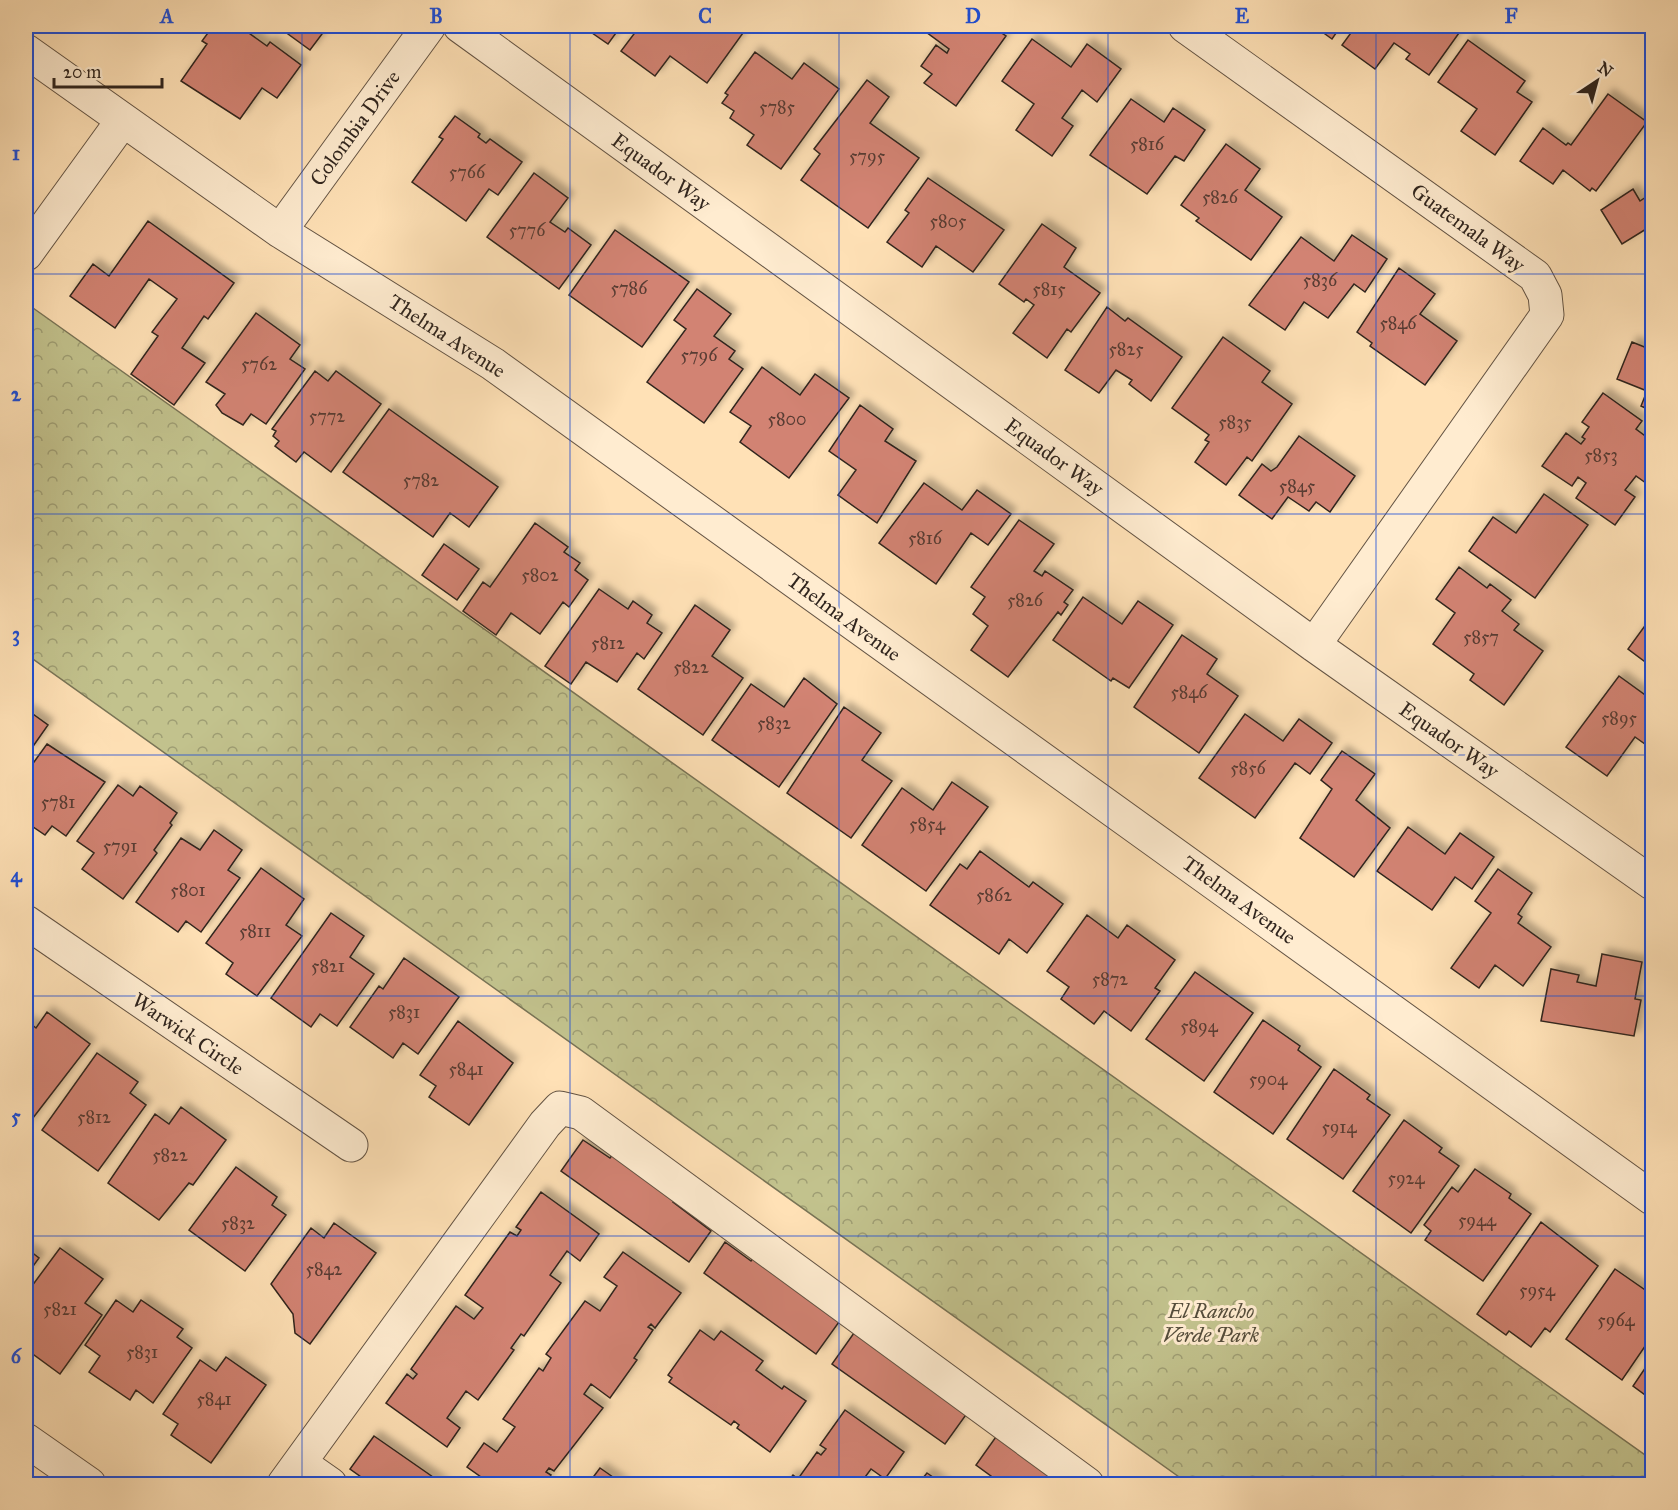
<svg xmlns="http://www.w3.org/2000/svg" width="1678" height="1510" viewBox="0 0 1678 1510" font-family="'IM FELL Great Primer',serif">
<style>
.park{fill:url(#park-crowns);stroke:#797456;stroke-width:1.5}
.building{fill:#d28373;stroke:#30251e;stroke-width:1.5;filter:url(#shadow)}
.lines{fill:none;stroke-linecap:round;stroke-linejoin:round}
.minor-casing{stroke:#645444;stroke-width:35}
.minor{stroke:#ffecd0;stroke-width:33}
.grid{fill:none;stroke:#1d4ed8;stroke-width:1.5;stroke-opacity:0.55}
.labels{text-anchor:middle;stroke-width:6;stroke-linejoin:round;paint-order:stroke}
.number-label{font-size:18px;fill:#583c33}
.street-label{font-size:21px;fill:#30251e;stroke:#ffecd0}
.park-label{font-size:21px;font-style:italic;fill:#544c3a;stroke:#ffecd0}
.neatline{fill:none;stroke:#1d4ed8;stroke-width:2}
.grid-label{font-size:20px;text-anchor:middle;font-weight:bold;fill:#1d4ed8}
</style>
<defs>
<pattern id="park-crowns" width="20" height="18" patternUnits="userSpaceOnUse" patternTransform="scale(1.5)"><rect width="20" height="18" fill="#c2c28d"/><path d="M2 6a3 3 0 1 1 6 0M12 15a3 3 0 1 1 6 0" fill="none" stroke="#9e9d73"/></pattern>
<filter id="shadow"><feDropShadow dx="5.5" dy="-5.5" stdDeviation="3" flood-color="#0004"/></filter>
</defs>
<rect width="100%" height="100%" fill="#ffe1b6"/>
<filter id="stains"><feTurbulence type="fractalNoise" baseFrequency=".00333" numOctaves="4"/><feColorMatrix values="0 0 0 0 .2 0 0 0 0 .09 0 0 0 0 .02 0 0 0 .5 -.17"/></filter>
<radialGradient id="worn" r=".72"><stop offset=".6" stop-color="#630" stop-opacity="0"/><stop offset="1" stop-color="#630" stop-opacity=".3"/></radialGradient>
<path class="park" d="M26 303 1652 1460V1484H1189L26 654Z"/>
<path class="building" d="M213 26H239L267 46 270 42 301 65 277 98 262 88 240 119 181 81 207 44 202 41Z
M277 26H328L310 50Z
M582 26H621L608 44Z
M640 26H733L743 33 707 83 670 56 655 76 621 51Z
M912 26H991L1006 36 956 106 924 83 932 74 921 66 936 45 947 53 949 49 923 30 919 32Z
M1314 26H1341L1332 39Z
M1356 26H1464L1429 75 1406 59 1410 54 1394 43 1375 69 1342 45Z
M1032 39 1071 67 1087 44 1121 69 1097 102 1082 90 1062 118 1073 126 1052 156 1016 130 1034 104 1002 81Z
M1468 40 1525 81 1517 92 1532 102 1495 155 1461 131 1477 109 1438 82Z
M755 52 792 79 804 63 839 89 781 169 747 145 754 135 730 118 734 111 722 103 728 95 725 93Z
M867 80 889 97 870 123 919 158 868 228 801 180 820 154 814 149Z
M1608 94 1647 122 1596 191 1592 188 1590 191 1563 170 1553 184 1520 161 1543 128 1566 145 1568 143 1571 145Z
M1131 99 1164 122 1173 108 1205 130 1184 161 1175 156 1147 194 1090 155Z
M455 116 480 134 478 137 486 143 490 139 522 162 498 195 489 189 466 221 412 182 443 139 439 137Z
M1226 144 1260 169 1245 190 1282 217 1251 260 1196 221 1199 218 1181 205Z
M534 173 568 198 550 222 565 232 568 228 591 245 559 289 487 237Z
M928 178 1004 230 973 272 936 246 922 267 887 242 909 213 905 210Z
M1633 189 1640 201 1652 193V229L1651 226 1622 244 1601 210Z
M148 221 234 283 208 319 204 316 182 348 205 363 174 405 131 374 158 336 152 332 177 299 149 279 115 328 70 296 93 264 109 276Z
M1042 224 1076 248 1064 267 1100 293 1071 332 1067 329 1047 358 1013 333 1034 305 1026 299 1024 302 999 284Z
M615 230 689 282 642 347 569 295Z
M1352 235 1387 259 1365 292 1354 284 1328 318 1304 302 1285 330 1249 305 1301 237 1334 261Z
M1399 268 1435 294 1420 314 1457 341 1425 385 1370 346 1372 343 1357 332Z
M697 289 731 314 714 336 735 351 729 359 743 369 704 423 647 382 686 329 674 320Z
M1107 307 1125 321 1128 318 1182 357 1151 401 1129 384 1132 380 1116 370 1099 393 1065 370Z
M256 313 300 345 290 359 305 369 266 424 251 414 243 425 222 413 216 405 225 394 206 382Z
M1223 337 1270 371 1262 382 1292 404 1252 461 1247 457 1226 485 1195 462 1209 442 1205 440 1209 435 1172 408Z
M1632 342 1652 350V411L1641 406 1647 391 1617 379Z
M762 367 800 395 815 374 849 398 789 478 740 442 751 426 730 412Z
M315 371 328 381 336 371 381 404 331 472 304 452 296 462 275 446 279 441 273 436 276 431 272 429Z
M1603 393 1642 421 1636 429 1652 441V483L1650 486 1636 476 1625 490 1635 497 1615 525 1576 498 1586 483 1578 477 1572 486 1542 466 1566 433 1581 444 1585 439 1582 437 1589 427 1582 422Z
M860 405 893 429 885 441 916 461 877 523 838 495 856 470 829 451Z
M389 409 498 487 469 527 450 513 433 537 343 472Z
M1299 436 1355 476 1330 512 1316 502 1309 511 1288 497 1272 519 1239 495 1262 464 1271 471 1277 467Z
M924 483 962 510 977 490 1011 514 988 545 971 533 936 584 879 543Z
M1544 494 1588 525 1535 598 1469 551 1493 517 1516 533Z
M1019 520 1054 544 1034 571 1042 576 1045 571 1073 590 1064 602 1068 605 1061 615 1058 612 1008 677 971 650 988 626 973 614 985 597 971 587Z
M535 523 568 547 564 552 580 563 575 570 588 580 569 607 563 602 540 634 511 613 496 635 463 611 483 582 490 587Z
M444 544 479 569 457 600 422 575Z
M1459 567 1487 588 1490 584 1511 600 1502 611 1519 624 1514 630 1543 651 1504 705 1470 680 1474 674 1433 644 1455 613 1436 599Z
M599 589 628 609 633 601 652 615 647 623 662 633 644 659 637 653 617 682 586 662 571 684 545 666Z
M1083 597 1122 624 1138 601 1173 625 1129 688 1113 678 1111 681 1053 640Z
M695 605 730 630 712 656 743 678 703 735 638 689Z
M1652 616V667L1628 649Z
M1182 635 1217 659 1207 674 1238 696 1199 753 1134 707Z
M1619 676 1652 700V749L1635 737 1607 776 1566 747Z
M804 678 837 704 779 787 712 740 751 684 784 707Z
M844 707 881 733 862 760 892 781 851 838 787 793Z
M26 709 48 725 29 752 26 751Z
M1245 714 1283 741 1299 719 1332 743 1310 774 1295 763 1255 818 1199 778Z
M47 744 105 782 66 836 52 826 45 835 26 822V773Z
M1342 751 1375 774 1356 800 1390 828 1354 877 1300 838 1332 789 1321 780Z
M952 782 988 807 926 891 862 845 902 788 933 810Z
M118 785 133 796 140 786 177 813 170 823 172 825 154 850 157 853 123 899 82 869 94 853 77 841Z
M1408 827 1445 854 1460 833 1494 857 1472 889 1455 877 1432 910 1377 871Z
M214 830 242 850 228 870 240 878 201 932 186 921 178 932 136 902 181 838 200 850Z
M980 851 1029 887 1033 882 1063 904 1027 953 1009 939 999 954 930 905 960 864 967 869Z
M261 868 304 899 286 925 302 936 257 996 226 974 233 963 206 943Z
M1498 869 1532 893 1518 914 1522 917 1518 923 1551 947 1523 986 1495 965 1479 988 1451 968 1491 913 1475 901Z
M331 913 364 936 350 957 374 974 337 1026 320 1014 311 1027 271 998Z
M1087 915 1118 938 1127 925 1175 960 1155 988 1160 991 1131 1031 1104 1011 1094 1024 1061 999 1069 987 1047 971Z
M1602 954 1642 962 1635 999 1641 1000 1634 1036 1541 1021 1551 969 1579 975 1577 982 1596 986Z
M404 958 459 997 418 1054 403 1043 393 1058 350 1027 379 986 383 989Z
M1195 972 1253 1013 1204 1081 1146 1039Z
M47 1012 90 1044 26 1127V1020L36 1028Z
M1263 1020 1300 1046 1298 1050 1321 1067 1273 1134 1214 1092Z
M458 1021 513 1063 469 1125 429 1097 436 1086 420 1075Z
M97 1053 138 1082 130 1093 146 1105 98 1171 42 1130Z
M1334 1069 1370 1095 1367 1099 1390 1115 1343 1179 1287 1139Z
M181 1107 226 1140 193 1185 189 1183 159 1220 108 1183 155 1114 169 1124Z
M1404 1120 1442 1148 1439 1152 1459 1166 1411 1233 1353 1191Z
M583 1140 610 1158 613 1154 675 1199 673 1202 711 1231 689 1262 561 1171Z
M236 1167 277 1197 272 1205 286 1215 245 1271 189 1230Z
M1475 1169 1511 1194 1509 1198 1531 1214 1483 1281 1425 1240 1431 1231 1424 1225 1452 1187 1458 1192Z
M541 1192 599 1234 580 1261 567 1251 550 1275 561 1283 524 1336 521 1334 511 1348 514 1350 478 1400 466 1391 447 1418 460 1428 447 1447 386 1403 407 1374 413 1379 417 1374 411 1369 456 1306 474 1319 483 1308 465 1295 510 1232 517 1236 521 1230 516 1227Z
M1541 1222 1598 1266 1550 1332 1545 1328 1531 1347 1509 1331 1506 1335 1477 1314Z
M334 1223 376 1253 310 1344 295 1333 293 1314 271 1284 311 1228 324 1238Z
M725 1242 751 1261 754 1256 839 1322 816 1354 704 1273Z
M26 1248 39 1258 26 1276Z
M60 1248 103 1279 85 1303 102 1315 60 1374 26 1349 31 1342 26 1338V1294Z
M623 1252 681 1293 655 1328 651 1324 648 1327 653 1330 634 1358 637 1360 610 1398 591 1384 584 1394 603 1408 554 1471 549 1468 546 1472 551 1475 544 1484H491L467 1467 484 1443 497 1452 515 1427 503 1419 539 1368 543 1371 551 1358 546 1354 585 1301 600 1311 617 1286 604 1277Z
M1615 1269 1648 1292 1645 1297 1652 1303V1336L1622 1380 1566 1339Z
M116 1300 133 1312 141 1300 183 1329 177 1337 192 1348 153 1403 136 1390 130 1400 89 1372 100 1356 85 1345Z
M700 1330 714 1340 721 1331 763 1361 756 1370 782 1389 784 1386 806 1401 770 1452 737 1428 739 1425 734 1421 731 1425 669 1382 672 1378 668 1375Z
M854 1333 968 1412 945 1444 832 1364Z
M226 1357 266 1385 211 1463 171 1435 178 1424 163 1414 200 1360 216 1371Z
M1652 1358V1400L1633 1386Z
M845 1410 904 1452 885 1479 871 1469 860 1484H786L793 1475 798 1479 817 1452 821 1455 826 1449 820 1445Z
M998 1434 1074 1484H1002L976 1465Z
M374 1436 443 1484H371L350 1469Z
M600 1468 623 1484H588Z
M927 1473 943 1484H918Z"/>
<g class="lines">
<g class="minor-casing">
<path id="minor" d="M460 26 1314 645 1652 883
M1185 26 1535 276 1545 295 1547 315 1314 645
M26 51 280 231 493 364 1652 1198
M280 231 429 26
M26 254 123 120
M26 922 351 1145
M26 1440 89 1484
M300 1463 330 1484
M284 1484 545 1124 560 1108 581 1113 1087 1484"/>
</g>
<use href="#minor" class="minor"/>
</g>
<path class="grid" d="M302 26V1484M570 26V1484M839 26V1484M1108 26V1484M1376 26V1484M26 274H1652M26 514H1652M26 755H1652M26 996H1652M26 1236H1652"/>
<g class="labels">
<g class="number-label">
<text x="777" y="113">5785</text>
<text x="1147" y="150">5816</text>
<text x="867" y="162">5795</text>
<text x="467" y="178">5766</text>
<text x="1220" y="203">5826</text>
<text x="948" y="227">5805</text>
<text x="527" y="236">5776</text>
<text x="1320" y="286">5836</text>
<text x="629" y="294">5786</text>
<text x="1049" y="295">5815</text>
<text x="1398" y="329">5846</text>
<text x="1126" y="355">5825</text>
<text x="699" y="361">5796</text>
<text x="259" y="370">5762</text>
<text x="327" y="422">5772</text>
<text x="787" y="425">5800</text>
<text x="1235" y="428">5835</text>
<text x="1601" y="461">5853</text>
<text x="421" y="486">5782</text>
<text x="1297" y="492">5845</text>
<text x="925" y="544">5816</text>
<text x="540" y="581">5802</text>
<text x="1025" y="606">5826</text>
<text x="1481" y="643">5857</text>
<text x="608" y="649">5812</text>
<text x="691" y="673">5822</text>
<text x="1189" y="698">5846</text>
<text x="1619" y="724">5895</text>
<text x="774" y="729">5832</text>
<text x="1248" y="774">5856</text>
<text x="58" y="808">5781</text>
<text x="927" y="830">5854</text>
<text x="120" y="852">5791</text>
<text x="188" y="896">5801</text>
<text x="994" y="901">5862</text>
<text x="255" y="937">5811</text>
<text x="328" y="972">5821</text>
<text x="1110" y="985">5872</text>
<text x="404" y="1018">5831</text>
<text x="1199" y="1032">5894</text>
<text x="466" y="1075">5841</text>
<text x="1268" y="1085">5904</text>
<text x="94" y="1123">5812</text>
<text x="1339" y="1133">5914</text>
<text x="170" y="1161">5822</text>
<text x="1406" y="1184">5924</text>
<text x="1477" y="1226">5944</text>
<text x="238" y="1229">5832</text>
<text x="324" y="1275">5842</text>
<text x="1537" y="1296">5954</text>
<text x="60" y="1315">5821</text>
<text x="1616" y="1326">5964</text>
<text x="142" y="1358">5831</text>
<text x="214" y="1405">5841</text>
</g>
<g class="street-label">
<text transform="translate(355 128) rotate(-54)" y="7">Colombia Drive</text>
<text transform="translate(661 172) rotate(36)" y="7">Equador Way</text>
<text transform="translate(1468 228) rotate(36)" y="7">Guatemala Way</text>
<text transform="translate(447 336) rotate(33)" y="7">Thelma Avenue</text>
<text transform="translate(1054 457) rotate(36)" y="7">Equador Way</text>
<text transform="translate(844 617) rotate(36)" y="7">Thelma Avenue</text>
<text transform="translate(1449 740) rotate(35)" y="7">Equador Way</text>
<text transform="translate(1239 900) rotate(36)" y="7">Thelma Avenue</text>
<text transform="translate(188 1034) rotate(34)" y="7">Warwick Circle</text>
</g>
<g class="park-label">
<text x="1211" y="1318">El Rancho<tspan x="1211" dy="24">Verde Park</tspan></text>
</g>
</g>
<rect width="1678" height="1510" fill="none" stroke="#ffe1b6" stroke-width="66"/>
<g transform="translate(1597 81) rotate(36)" stroke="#ffecd0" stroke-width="4.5" paint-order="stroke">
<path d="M0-4.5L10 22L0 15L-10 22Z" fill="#30251e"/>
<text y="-9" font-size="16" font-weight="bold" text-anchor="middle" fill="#30251e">N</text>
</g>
<path d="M54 78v9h108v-9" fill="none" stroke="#30251e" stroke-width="3"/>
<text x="63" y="78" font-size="18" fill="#30251e" stroke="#ffecd0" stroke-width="4.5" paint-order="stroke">20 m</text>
<rect x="33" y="33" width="1612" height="1444" class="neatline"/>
<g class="grid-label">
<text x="167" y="23">A</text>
<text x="436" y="23">B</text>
<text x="705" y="23">C</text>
<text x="973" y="23">D</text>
<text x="1242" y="23">E</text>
<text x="1511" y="23">F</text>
<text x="16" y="160">1</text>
<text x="16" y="401">2</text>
<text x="16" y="641">3</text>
<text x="16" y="882">4</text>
<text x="16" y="1123">5</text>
<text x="16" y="1363">6</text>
</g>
<rect width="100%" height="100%" filter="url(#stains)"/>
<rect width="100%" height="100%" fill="url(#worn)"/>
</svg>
